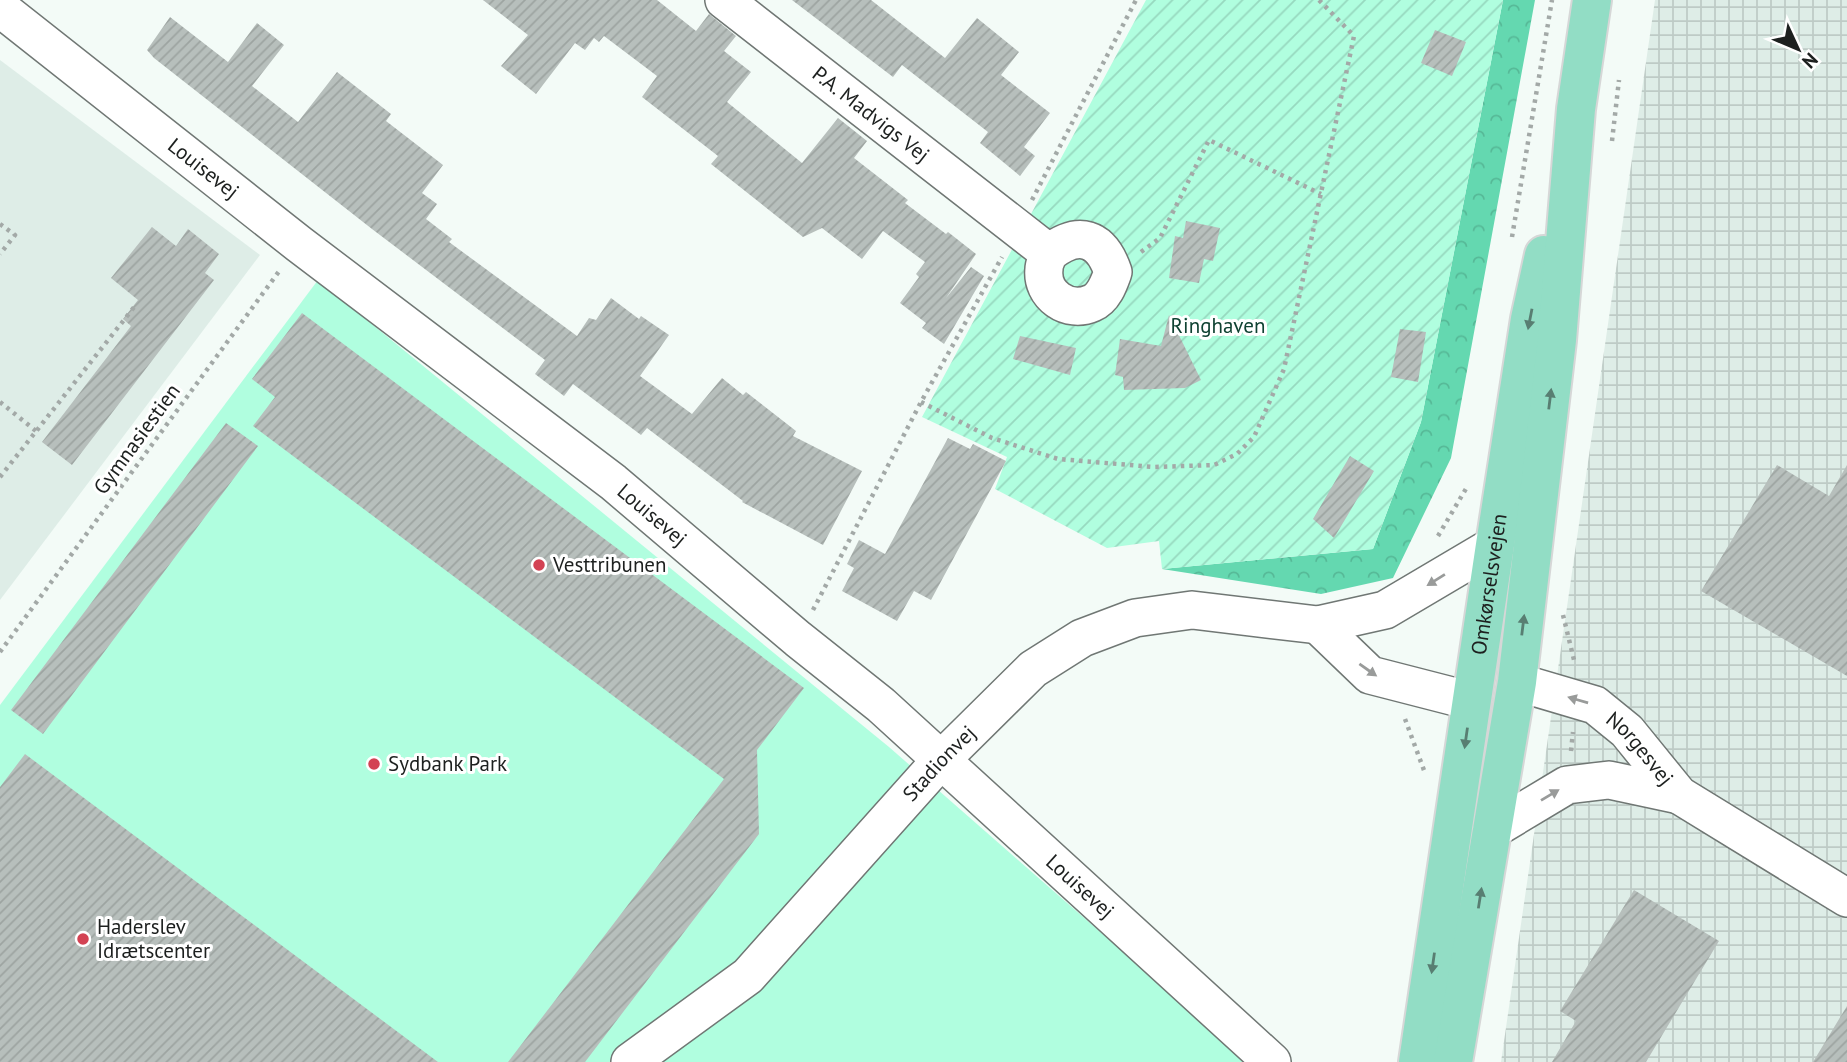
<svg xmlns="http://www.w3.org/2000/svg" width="1847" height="1062" viewBox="0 0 1847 1062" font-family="'PT Sans',sans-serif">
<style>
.built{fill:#deede7}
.industrial{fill:url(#industrial-grid)}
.forest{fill:url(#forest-crowns)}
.garden{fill:url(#garden-furrows)}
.pitch{fill:#b0fedf}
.building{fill:url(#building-hatch)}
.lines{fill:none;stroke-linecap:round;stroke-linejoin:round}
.minor-casing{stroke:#707774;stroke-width:40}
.major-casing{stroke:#d6d7d7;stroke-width:42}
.path{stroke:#a3a9a7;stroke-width:4.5;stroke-dasharray:3.5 5;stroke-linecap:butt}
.minor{stroke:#fff;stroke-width:37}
.major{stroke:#92ddc5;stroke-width:38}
.oneway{fill:#587e72}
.oneway2{fill:#999b9a}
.poi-dot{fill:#d34253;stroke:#fff;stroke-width:2.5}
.labels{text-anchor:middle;stroke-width:6;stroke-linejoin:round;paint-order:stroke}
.street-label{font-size:21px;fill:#1d201f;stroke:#fff}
.park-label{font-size:21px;fill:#0f4232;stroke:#fff}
.poi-label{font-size:21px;fill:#1d201f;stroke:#fff;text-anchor:start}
</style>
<defs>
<pattern id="industrial-grid" width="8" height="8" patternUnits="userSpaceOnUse" patternTransform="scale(1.75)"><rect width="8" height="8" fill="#deede7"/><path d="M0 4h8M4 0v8" fill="none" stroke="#becbc6"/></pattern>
<pattern id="forest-crowns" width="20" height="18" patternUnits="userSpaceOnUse" patternTransform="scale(1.75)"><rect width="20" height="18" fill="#64d8b0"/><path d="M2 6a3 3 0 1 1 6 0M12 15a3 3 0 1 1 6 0" fill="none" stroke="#56b997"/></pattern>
<pattern id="garden-furrows" width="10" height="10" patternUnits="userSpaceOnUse" patternTransform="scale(1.75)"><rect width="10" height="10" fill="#b0fedf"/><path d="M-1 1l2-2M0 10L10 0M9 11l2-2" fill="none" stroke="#97d9bf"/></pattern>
<pattern id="building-hatch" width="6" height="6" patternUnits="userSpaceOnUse" patternTransform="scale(1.75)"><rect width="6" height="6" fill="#b7bfbc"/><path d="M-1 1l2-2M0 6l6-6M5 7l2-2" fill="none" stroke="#9da4a1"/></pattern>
</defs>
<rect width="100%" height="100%" fill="#f3fbf7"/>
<path class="built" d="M0 60 260 255 0 600Z"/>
<path class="industrial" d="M1655 0H1847V1062H1501Z"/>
<path class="forest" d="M1503 0H1535L1451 458 1393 578 1321 594 1162 569 1373 549 1421 422Z"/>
<path class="garden" d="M1146 0H1503L1421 422 1373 549 1162 569 1159 541 1107 548 995 489 1007 457 922 417Z"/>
<path class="pitch" d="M318 280 889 747 1249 1062H0V705Z"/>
<path class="building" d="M483 0H657L696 31 709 14 736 36 724 51 751 72 727 102 802 163 838 118 867 141 854 158 908 200 905 203 946 234 948 232 976 254 946 298 971 267 984 276 944 344 922 328 926 323 900 303 919 277 916 274 925 262 883 231 862 259 822 228 803 237 711 164 718 156 642 97 657 76 604 36 599 42 594 38 585 50 575 43 536 94 501 66 528 35Z
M792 0H871L945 58 977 18 1019 52 1001 75 1050 113 1024 147 1035 156 1020 176 980 143 988 132 902 65 893 77Z
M170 17 228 62 257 23 284 45 252 86 298 122 337 72 391 114 386 121 443 165 422 193 437 204 426 219 452 239 449 242 577 336 589 318 596 320 611 298 639 319 641 316 669 335 640 376 692 414 722 378 743 395 746 392 796 431 793 436 862 471 823 545 742 502 743 501 647 428 641 435 573 384 564 396 535 374 545 360 372 229 154 58 147 50Z
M1435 30 1466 42 1452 76 1421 63Z
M1186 221 1220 228 1213 261 1204 259 1199 283 1169 278 1175 236 1183 238Z
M152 227 176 246 188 229 219 254 205 273 214 280 72 465 42 442 131 326 123 319 138 300 111 278Z
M302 313 804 688 757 750 759 834 585 1062H508L724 779 253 426 275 397 252 379Z
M1169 315 1201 380 1185 388 1124 390 1123 377 1115 375 1120 339 1161 346Z
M1400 329 1426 332 1418 382 1391 377Z
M1020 336 1076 348 1070 375 1013 359Z
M226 423 258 446 43 734 11 710Z
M948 438 970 449 973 444 1006 461 931 600 914 591 897 621 842 591 854 568 847 564 859 540 885 554Z
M1350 456 1374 471 1334 538 1313 519Z
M1777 465 1829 496 1847 465V676L1701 591Z
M25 754 438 1062H0V787Z
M1634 890 1719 941 1646 1062H1552L1576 1021 1560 1011Z
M1847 1006V1062H1813Z"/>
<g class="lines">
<g class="minor-casing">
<g id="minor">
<path id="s1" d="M724 0 1049 253C1047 258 1044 264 1044 269 1041 295 1068 314 1092 303 1104 298 1109 283 1113 272 1101 237 1079 230 1049 253"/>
<path id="s2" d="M0 8 299 244 613 482 798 639 881 705 1272 1062"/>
<path d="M1318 625 1370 675 1471 701"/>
<path id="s3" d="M1517 682 1595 705 1627 731 1679 795 1847 898"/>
<path d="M1492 830 1567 785 1609 780 1679 795"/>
<path id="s4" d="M630 1062 748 976 941 760 1033 669 1082 638 1135 618 1192 610 1318 625 1385 610 1495 545"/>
</g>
</g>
<g class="major-casing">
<g id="major">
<path id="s5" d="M1418 1062 1495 545 1530 319 1544 255"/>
<path d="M1453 1062 1517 682 1557 340 1576 109 1592 0"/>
</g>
</g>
<path class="path" d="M1612 141 1619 80
M1032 200 1136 0
M0 224 15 235 0 254
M1512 237 1552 0
M1141 252 1160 238 1209 140 1321 194
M0 402 36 431
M921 402 992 438 1058 459 1154 467 1214 465 1237 454 1254 437 1284 369 1354 36 1319 0
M0 477 135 306
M1438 536 1467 487
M813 610 921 402 1002 257
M1563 615 1575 664
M0 652 280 270
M1405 719 1425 773
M1571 751 1573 732"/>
<use href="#minor" class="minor"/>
<use href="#major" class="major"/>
</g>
<defs><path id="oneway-solid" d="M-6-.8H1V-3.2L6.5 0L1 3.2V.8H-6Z" transform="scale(1.75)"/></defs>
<g class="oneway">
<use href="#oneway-solid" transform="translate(1530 319) rotate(101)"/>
<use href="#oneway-solid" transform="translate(1550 399) rotate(-83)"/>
<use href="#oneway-solid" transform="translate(1523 625) rotate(-83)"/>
<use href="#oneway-solid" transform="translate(1466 738) rotate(98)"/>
<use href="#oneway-solid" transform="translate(1480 898) rotate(-81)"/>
<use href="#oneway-solid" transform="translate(1433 963) rotate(98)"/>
</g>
<g class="oneway2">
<use href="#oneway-solid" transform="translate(1436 580) rotate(148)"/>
<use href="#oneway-solid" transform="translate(1368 670) rotate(35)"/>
<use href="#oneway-solid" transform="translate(1578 700) rotate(-164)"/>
<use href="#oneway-solid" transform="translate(1550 795) rotate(-31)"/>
</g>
<g class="poi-dot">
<circle cx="539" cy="565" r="7"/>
<circle cx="374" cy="764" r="7"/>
<circle cx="83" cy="939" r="7"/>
</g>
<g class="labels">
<g class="street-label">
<text dy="7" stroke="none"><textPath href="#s1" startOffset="186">P.A. Madvigs Vej</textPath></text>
<text dy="7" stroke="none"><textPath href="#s2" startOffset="259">Louisevej</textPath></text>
<text transform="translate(137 439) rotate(-54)" y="7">Gymnasiestien</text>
<text dy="7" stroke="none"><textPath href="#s2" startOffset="826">Louisevej</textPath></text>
<text dy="7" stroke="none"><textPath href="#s5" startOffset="483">Omkørselsvejen</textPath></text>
<text dy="7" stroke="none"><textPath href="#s3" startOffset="144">Norgesvej</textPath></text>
<text dy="7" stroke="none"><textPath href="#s4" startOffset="432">Stadionvej</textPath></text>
<text dy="7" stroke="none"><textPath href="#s2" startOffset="1393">Louisevej</textPath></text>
</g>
<g class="park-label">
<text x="1218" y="333">Ringhaven</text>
</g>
<g class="poi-label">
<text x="553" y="572">Vesttribunen</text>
<text x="388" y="771">Sydbank Park</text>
<text x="97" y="934">Haderslev<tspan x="97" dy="24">Idrætscenter</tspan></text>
</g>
</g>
<g transform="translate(1798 49) rotate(134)" stroke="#ffffff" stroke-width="5" paint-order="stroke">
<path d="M0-5L12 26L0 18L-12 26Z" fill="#1d201f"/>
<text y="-10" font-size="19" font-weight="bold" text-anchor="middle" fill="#1d201f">N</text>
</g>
</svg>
